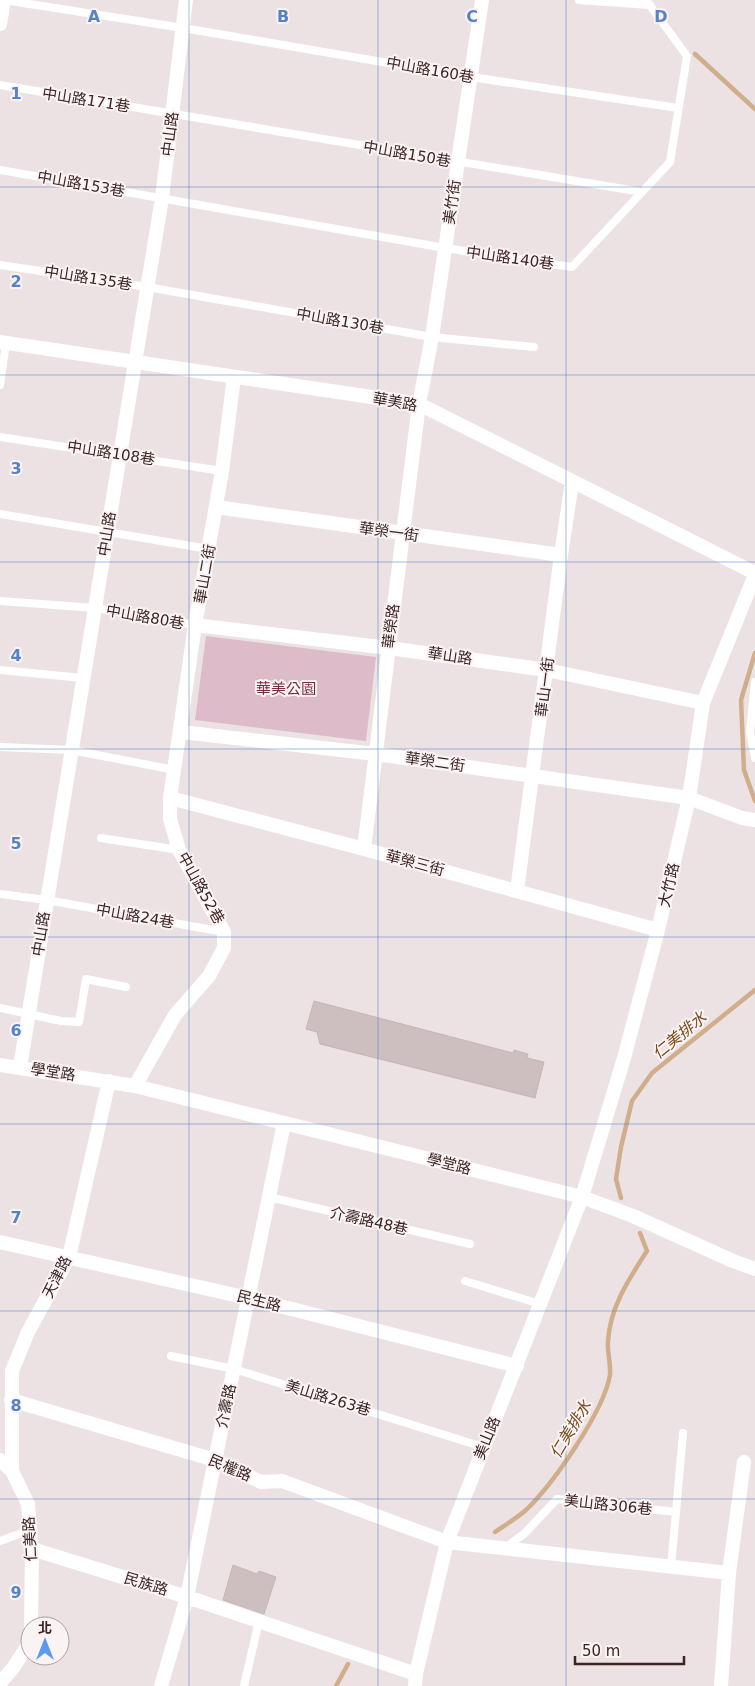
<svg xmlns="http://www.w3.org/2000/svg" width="755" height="1686" viewBox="0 0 755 1686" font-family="'DejaVu Sans','Noto Sans TC',sans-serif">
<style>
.green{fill:#ddbbc8}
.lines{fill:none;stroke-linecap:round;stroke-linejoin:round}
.stream{stroke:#d1ae8b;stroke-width:4.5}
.building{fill:#cdbec0;stroke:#c6b5b6}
.service{stroke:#fff;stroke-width:8}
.minor{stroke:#fff;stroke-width:14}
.tertiary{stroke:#fff;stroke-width:14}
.grid{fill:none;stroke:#5682c7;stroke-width:1;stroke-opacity:0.55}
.labels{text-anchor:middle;stroke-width:4;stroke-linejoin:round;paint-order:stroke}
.street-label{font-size:15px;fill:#3d2422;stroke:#f9f3f4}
.park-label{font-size:15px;fill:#742d40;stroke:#f9f3f4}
.water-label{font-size:16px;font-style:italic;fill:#784c1d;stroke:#f9f3f4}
.grid-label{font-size:16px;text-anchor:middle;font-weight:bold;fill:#5682c7;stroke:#f9f3f4;stroke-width:4;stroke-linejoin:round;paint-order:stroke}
</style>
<rect width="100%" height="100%" fill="#ece2e3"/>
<path class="green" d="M206 636 376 657 366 741 195 720Z"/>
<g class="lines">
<path class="stream" d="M695 54 755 109
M755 653 741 700 744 770 755 801
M621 1198 616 1179 621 1147 632 1101 652 1073 755 990
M495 1532C505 1525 517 1518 526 1510 553 1484 604 1411 610 1375 611 1364 607 1352 608 1341 610 1307 629 1279 647 1251L640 1233
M336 1686 348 1664"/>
</g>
<path class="building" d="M314 1001 513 1053 514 1050 528 1054 527 1058 544 1062 535 1098 320 1044 317 1032 306 1029Z
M233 1565 257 1574 259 1571 276 1577 264 1614 223 1600Z"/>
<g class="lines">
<path class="service" d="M4 0 183 28 471 77 678 108
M579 0 650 5
M0 85 642 192
M0 170 445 248 572 267 670 162 687 56 646 0
M0 265 147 287 432 337 534 347
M0 385 6 343
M0 437 222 471
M0 514 209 549
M0 601 95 608 195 625
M0 670 83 678
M755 682 750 732 755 758
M0 747 71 750 175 770
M101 838 179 850
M0 894 47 900 224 932
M0 1008 61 1021 79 1022 86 979 126 987
M269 1197 470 1244
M465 1281 540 1304
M171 1356 234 1369 483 1447
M676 1512 683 1433
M0 1541 30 1530
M506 1547 524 1534 557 1499 676 1512 671 1567
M244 1686 259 1621"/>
<path class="minor" d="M0 24 4 0
M0 342 419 404 755 573
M216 507 561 555
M195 625 389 648 547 670 703 703
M181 732 376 754 689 798 742 818 755 820
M170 798 364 849 658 930
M364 849 419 404 432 337 482 0
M517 891 561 555 572 482
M20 1067 162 198 186 0
M135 1086 175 1015 209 976 224 948V932L179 850 170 819V798L195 625 222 471 234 377
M0 1242 248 1298 517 1366
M11 1400 215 1460 261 1482 282 1481 447 1542 729 1573
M0 1460 12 1471 28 1504 32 1549 31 1626
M12 1471V1371L28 1332 69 1257 109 1081
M32 1549 187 1597 416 1674
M0 1683 13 1668 30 1642
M161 1686 187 1597 284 1123
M721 1686 729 1573 744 1462"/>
<path class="tertiary" d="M0 1065 135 1086 582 1197 633 1216 733 1261 755 1269
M415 1686 416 1674 447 1542 582 1197 624 1058 658 930 689 798 703 703 755 575"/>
</g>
<path class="grid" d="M189 0V1686M378 0V1686M566 0V1686M0 187H755M0 375H755M0 562H755M0 749H755M0 937H755M0 1124H755M0 1311H755M0 1499H755"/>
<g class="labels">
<g class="street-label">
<text transform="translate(430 70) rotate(10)" y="5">中山路160巷</text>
<text transform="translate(86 100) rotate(9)" y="5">中山路171巷</text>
<text transform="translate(170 134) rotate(-83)" y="5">中山路</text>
<text transform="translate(407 154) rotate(10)" y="5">中山路150巷</text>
<text transform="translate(81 184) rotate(10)" y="5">中山路153巷</text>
<text transform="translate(452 202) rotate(-82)" y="5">美竹街</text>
<text transform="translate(510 258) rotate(8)" y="5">中山路140巷</text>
<text transform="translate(88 278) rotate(9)" y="5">中山路135巷</text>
<text transform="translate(340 321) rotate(10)" y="5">中山路130巷</text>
<text transform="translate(395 402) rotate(10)" y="5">華美路</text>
<text transform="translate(111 453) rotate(9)" y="5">中山路108巷</text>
<text transform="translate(389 532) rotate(8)" y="5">華榮一街</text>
<text transform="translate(107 534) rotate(-81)" y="5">中山路</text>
<text transform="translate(205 574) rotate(-80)" y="5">華山二街</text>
<text transform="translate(145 617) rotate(10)" y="5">中山路80巷</text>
<text transform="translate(391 626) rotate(-83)" y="5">華榮路</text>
<text transform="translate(450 656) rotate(8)" y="5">華山路</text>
<text transform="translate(545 687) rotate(-83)" y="5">華山一街</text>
<text transform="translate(435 762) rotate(8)" y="5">華榮二街</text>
<text transform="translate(415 863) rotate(15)" y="5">華榮三街</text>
<text transform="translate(669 885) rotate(-77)" y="5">大竹路</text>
<text transform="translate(201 888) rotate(61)" y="5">中山路52巷</text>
<text transform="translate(135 916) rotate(10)" y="5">中山路24巷</text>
<text transform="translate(41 934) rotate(-81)" y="5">中山路</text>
<text transform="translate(53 1072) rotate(9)" y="5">學堂路</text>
<text transform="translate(449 1164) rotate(14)" y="5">學堂路</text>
<text transform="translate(369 1221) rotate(13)" y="5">介壽路48巷</text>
<text transform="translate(57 1277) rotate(-63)" y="5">天津路</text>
<text transform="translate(259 1301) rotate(14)" y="5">民生路</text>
<text transform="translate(328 1398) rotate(17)" y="5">美山路263巷</text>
<text transform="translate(226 1406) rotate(-78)" y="5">介壽路</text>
<text transform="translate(487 1438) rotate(-68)" y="5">美山路</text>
<text transform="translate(230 1468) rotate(23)" y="5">民權路</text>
<text transform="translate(608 1505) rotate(6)" y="5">美山路306巷</text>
<text transform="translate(30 1539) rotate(-93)" y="5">仁美路</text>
<text transform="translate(146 1584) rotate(17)" y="5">民族路</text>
</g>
<g class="park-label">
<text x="286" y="694">華美公園</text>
</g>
<g class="water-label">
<text transform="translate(679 1035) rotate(-39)" y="6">仁美排水</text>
<text transform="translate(570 1429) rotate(-59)" y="6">仁美排水</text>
</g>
</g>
<g class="grid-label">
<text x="94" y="22">A</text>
<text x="283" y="22">B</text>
<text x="472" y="22">C</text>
<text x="661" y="22">D</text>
<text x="16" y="99">1</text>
<text x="16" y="287">2</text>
<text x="16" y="474">3</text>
<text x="16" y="661">4</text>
<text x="16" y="849">5</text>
<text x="16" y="1036">6</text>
<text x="16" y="1223">7</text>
<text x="16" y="1411">8</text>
<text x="16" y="1598">9</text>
</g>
<g transform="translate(45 1641)"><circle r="24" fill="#f9f3f4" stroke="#aea0a0"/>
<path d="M0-4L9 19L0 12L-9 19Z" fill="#5c99f0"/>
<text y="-8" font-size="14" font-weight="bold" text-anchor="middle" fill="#3d2422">北</text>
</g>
<path d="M575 1656v8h109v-8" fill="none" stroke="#3d2422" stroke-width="2.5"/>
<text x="582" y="1656" font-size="15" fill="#3d2422" stroke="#f9f3f4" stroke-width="4" paint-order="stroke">50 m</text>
</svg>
